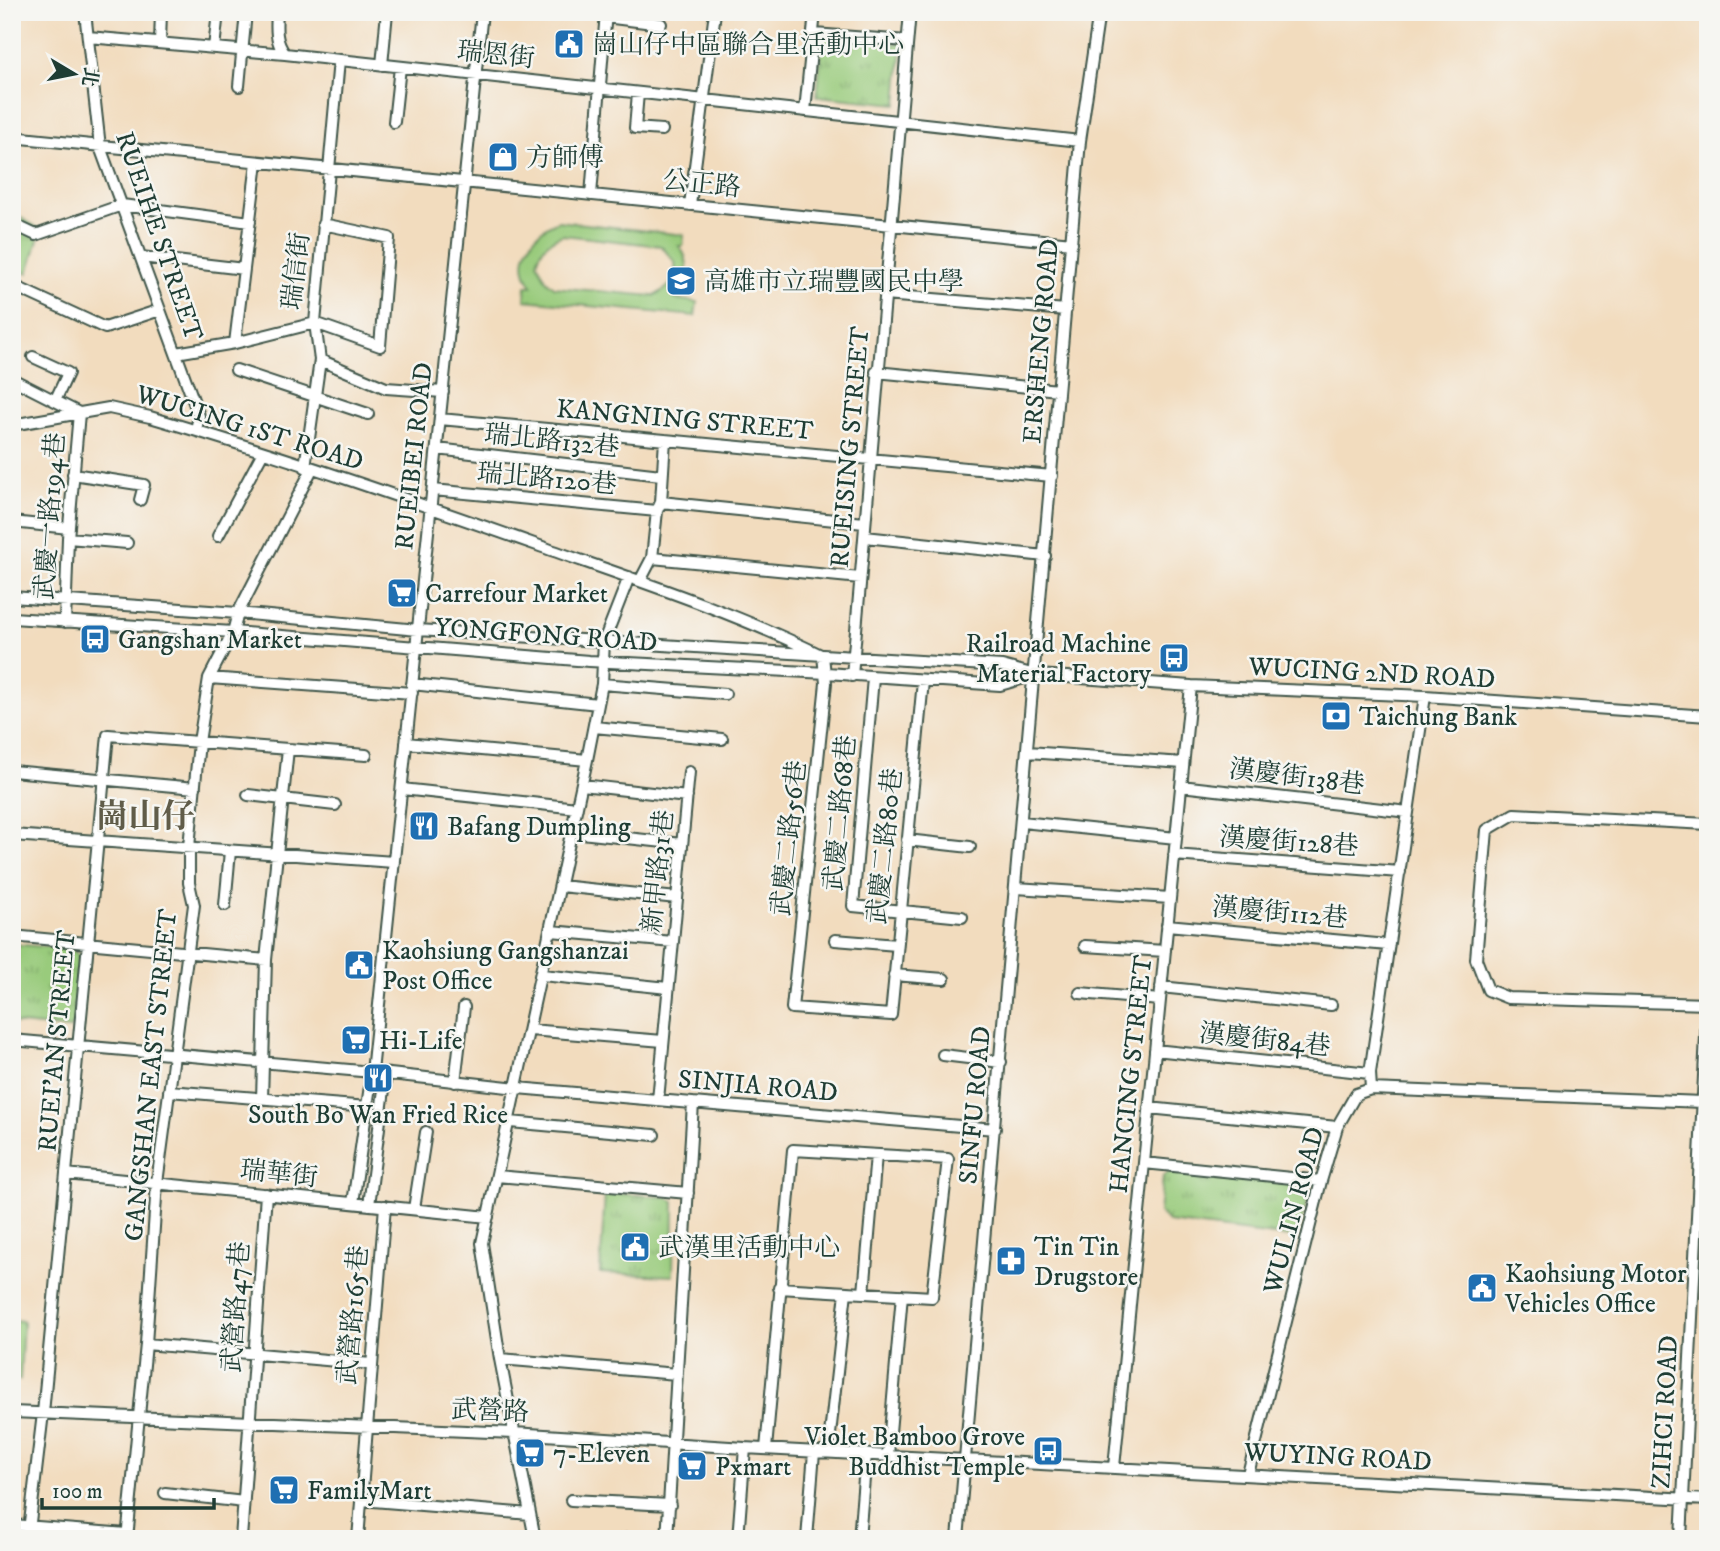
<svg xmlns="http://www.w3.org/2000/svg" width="1720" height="1551" viewBox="0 0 1720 1551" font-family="'IM FELL DW Pica','Noto Serif TC',serif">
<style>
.grass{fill:url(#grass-tufts);stroke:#5c8458;stroke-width:2}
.garden{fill:#99cb7c;stroke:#5c8458;stroke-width:2;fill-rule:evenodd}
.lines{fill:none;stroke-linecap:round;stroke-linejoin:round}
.street-casing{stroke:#3f5549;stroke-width:14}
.street{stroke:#fff;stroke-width:10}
.labels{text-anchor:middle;stroke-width:5;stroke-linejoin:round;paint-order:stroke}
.poi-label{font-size:26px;fill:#1f3d34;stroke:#f6f6f2;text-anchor:start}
.street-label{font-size:26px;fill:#1f3d34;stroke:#f6f6f2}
.district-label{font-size:33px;font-weight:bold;fill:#605c49;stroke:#f6f6f2}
</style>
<defs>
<pattern id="grass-tufts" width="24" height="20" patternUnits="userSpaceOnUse" patternTransform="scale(1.75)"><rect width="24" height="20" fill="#99cb7c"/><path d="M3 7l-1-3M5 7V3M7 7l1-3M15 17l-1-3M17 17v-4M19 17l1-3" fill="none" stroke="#7ca666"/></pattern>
</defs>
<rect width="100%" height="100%" fill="#f6f6f2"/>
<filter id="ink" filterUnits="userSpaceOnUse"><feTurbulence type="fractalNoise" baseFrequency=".0143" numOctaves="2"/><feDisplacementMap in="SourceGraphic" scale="14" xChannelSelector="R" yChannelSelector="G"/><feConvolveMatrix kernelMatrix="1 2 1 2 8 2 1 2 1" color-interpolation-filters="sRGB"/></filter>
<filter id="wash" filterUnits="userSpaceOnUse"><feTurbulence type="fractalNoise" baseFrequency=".00686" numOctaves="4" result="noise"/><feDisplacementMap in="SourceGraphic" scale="28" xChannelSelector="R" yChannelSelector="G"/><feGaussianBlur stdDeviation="1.57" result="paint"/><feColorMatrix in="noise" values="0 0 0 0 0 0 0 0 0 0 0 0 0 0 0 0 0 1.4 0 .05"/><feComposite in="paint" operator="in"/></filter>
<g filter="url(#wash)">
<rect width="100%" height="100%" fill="#f2dcbe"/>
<path class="grass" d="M823 36 902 44 897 104 817 96Z
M12 212 41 230 28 273 12 272Z
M12 944 71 949 79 955 74 1023 69 1029 12 1023Z
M1170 1172 1304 1184 1310 1190 1299 1231 1291 1237 1168 1222 1159 1212 1163 1176Z
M605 1193 666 1197 674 1201 673 1276 600 1273Z"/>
<path class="garden" d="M558 221 684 235 683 246H679C692 261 688 285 675 299L697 302 695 316 525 300 526 286H532C513 259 532 232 558 221ZM563 235 661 246 675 262C677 281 669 289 653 296L554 287 546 280 537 262C541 248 548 240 563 235Z
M12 1320 23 1321 20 1380H12Z"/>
</g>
<g filter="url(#ink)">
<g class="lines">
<g class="street-casing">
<path id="street" d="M85 12 100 147 199 416 196 430
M277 12C276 28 275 42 285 54
M605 17 661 24
M814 34 907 41
M88 37 285 54 1080 141
M160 43 161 12
M214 48 218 12
M382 65 387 12
M239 86 246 12
M638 93 635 128 662 130
M805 111 815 12
M394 122 400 67
M12 137 1072 243
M591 195 606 12
M690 205 715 12
M12 221 19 227 36 235 122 205 250 222
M141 257 244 269
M12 285 105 328 160 310
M885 295 1066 310
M315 323 380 346 389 238 323 224
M235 343 257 162
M176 353 235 343 315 323
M33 357 68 373 55 401
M320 360 386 388 443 392
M236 370 368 414
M876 372 1058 390
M12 379 79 413 68 538 65 622
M440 419 1052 476
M12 425 109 408 150 417C281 455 409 500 537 545 633 579 732 611 823 656L826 683 792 1008 891 1015 923 681
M437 449 661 475
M305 467 320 360 315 323 339 60
M73 474 144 485 140 500
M433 490 657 511
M661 502 864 523
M12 522 69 528
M218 536 263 452
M865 537 1045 556
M68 538 127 543
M652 558 860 578
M640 581 652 558 657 511 661 502 665 440
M12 597 238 613 418 630 1002 666 1035 675 1053 676 1191 686 1425 696 1708 716
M12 618 233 632 589 661 827 673 1000 685 1035 675
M852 676 910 12
M209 678 412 693
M873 678 853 906 962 917
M412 684 598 704
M602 684 725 694
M594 727 722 739
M406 743 587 760
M1028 752 1183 763
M12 771 195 788
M582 785 687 797
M1181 786 1408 812
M402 789 577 808
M248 795 335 805
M1022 822 1176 838
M1708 824 1514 814 1487 830 1476 959 1488 990 1508 998 1708 1004
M572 832 682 844
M12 835 394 862
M907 840 970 847
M1174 855 1400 872
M560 886 677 898
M1016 888 1170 898
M225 905 230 851
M1167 925 1388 945
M551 931 673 942
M12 936 266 960 288 749
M835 940 897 945
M1085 946 1165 951
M542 975 668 988
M894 975 944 979
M1161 987 1331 1005
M1080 993 1160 1000
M530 1030 663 1041
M12 1040 372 1072 517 1088 995 1129
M1155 1050 1370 1073
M943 1055 1001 1062
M455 1082 464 1007
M1371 1089 1370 1073 1425 696
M169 1091 368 1107
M262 1099 266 960
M658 1100 689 772
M1149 1108 1337 1127
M510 1122 654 1135
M1144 1163 1321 1181
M66 1174 488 1217
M497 1176 688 1193
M353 1203 372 1072 482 12
M369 1205 386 1074
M414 1209 426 1132
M864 1293 876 1155
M146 1344 371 1364
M500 1359 677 1374
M12 1412 514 1433 745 1448 1708 1500
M766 1449 793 1150 948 1159 932 1297 779 1288
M828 1452 846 1292
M888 1455 902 1295
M1114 1467 1191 686
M1248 1474 1321 1181 1337 1127 1356 1094 1371 1089 1703 1102
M165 1493 244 1502
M361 1500 530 1514
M571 1500 670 1505
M12 1525 127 1534
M28 1539 43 1413 108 735 366 755
M127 1539 146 1344 157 1183 194 905 189 883V847L199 742 209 678 233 632 238 613 312 469
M241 1539 266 1194
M358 1539 385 1206
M535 1539 500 1359 482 1243 587 760 602 684 604 641 629 577
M623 1539 667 1537
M667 1539 693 1103
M738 1539 745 1448
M807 1539 814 1452
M859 1539 866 1454
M958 1539 1080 141 1099 12
M1681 1539 1708 995"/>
</g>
<use href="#street" class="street"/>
</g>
</g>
<defs>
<g id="civic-square" transform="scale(1.575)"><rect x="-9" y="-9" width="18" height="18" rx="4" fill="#1f6fb2" stroke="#f6f6f2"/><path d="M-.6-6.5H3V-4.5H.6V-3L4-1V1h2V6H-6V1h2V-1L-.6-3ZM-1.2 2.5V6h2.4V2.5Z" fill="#fff"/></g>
<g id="shop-square" transform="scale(1.575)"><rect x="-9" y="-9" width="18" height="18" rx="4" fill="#1f6fb2" stroke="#f6f6f2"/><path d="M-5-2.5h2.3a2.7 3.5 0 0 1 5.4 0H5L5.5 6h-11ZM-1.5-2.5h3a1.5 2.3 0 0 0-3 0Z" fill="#fff"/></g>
<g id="school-square" transform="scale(1.575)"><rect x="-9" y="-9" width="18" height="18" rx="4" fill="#1f6fb2" stroke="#f6f6f2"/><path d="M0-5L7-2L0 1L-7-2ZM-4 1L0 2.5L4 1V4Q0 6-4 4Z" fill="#fff"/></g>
<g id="supermarket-square" transform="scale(1.575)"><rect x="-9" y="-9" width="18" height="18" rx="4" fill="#1f6fb2" stroke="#f6f6f2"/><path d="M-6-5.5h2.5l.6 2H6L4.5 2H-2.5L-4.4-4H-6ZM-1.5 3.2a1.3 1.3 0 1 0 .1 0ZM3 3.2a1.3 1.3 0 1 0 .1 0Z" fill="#fff"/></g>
<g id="bus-square" transform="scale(1.575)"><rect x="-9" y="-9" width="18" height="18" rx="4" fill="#1f6fb2" stroke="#f6f6f2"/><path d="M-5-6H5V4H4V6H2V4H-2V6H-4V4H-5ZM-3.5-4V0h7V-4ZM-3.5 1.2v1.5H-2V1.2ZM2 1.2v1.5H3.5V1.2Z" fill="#fff"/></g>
<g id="bank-square" transform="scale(1.575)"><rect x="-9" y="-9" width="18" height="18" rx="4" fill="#1f6fb2" stroke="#f6f6f2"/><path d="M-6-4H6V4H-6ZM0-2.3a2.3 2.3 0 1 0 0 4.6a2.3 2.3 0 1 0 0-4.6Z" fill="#fff"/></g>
<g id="restaurant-square" transform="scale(1.575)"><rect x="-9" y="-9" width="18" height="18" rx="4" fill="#1f6fb2" stroke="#f6f6f2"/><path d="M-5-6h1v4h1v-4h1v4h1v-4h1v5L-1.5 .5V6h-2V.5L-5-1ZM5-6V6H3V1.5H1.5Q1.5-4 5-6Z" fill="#fff"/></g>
<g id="pharmacy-square" transform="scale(1.575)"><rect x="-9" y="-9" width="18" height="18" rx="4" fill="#1f6fb2" stroke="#f6f6f2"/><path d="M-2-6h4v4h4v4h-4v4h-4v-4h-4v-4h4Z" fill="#fff"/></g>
</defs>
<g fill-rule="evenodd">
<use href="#civic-square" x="569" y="44"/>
<use href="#shop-square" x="503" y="157"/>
<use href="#school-square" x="681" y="281"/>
<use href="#supermarket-square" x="402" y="593"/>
<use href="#bus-square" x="95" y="639"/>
<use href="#bus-square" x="1174" y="658"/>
<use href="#bank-square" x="1336" y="716"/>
<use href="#restaurant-square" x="424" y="826"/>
<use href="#civic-square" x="359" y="965"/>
<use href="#supermarket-square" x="356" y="1040"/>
<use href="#restaurant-square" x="378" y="1078"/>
<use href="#civic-square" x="635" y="1247"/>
<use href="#pharmacy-square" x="1011" y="1261"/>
<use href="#civic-square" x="1482" y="1288"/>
<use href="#bus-square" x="1048" y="1451"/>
<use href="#supermarket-square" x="530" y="1453"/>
<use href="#supermarket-square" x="692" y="1466"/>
<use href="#supermarket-square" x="284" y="1490"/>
</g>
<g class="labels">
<g class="poi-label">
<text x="592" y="53">崗山仔中區聯合里活動中心</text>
<text x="526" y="166">方師傅</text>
<text x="704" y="290">高雄市立瑞豐國民中學</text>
<text x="425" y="602">Carrefour Market</text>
<text x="118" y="648">Gangshan Market</text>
<text x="1151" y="652" text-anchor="end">Railroad Machine<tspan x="1151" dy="30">Material Factory</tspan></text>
<text x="1359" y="725">Taichung Bank</text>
<text x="447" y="835">Bafang Dumpling</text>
<text x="382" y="959">Kaohsiung Gangshanzai<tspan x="382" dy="30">Post Office</tspan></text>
<text x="379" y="1049">Hi-Life</text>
<text x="378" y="1123" text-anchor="middle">South Bo Wan Fried Rice</text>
<text x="1034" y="1255">Tin Tin<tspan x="1034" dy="30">Drugstore</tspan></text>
<text x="658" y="1256">武漢里活動中心</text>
<text x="1505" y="1282">Kaohsiung Motor<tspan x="1505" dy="30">Vehicles Office</tspan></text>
<text x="1025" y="1445" text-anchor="end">Violet Bamboo Grove<tspan x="1025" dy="30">Buddhist Temple</tspan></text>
<text x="553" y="1462">7-Eleven</text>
<text x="715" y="1475">Pxmart</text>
<text x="307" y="1499">FamilyMart</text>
</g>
<g class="street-label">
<text transform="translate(496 54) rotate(6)" y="9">瑞恩街</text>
<text transform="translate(702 183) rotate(6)" y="9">公正路</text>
<text transform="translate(160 236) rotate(71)" y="9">RUEIHE STREET</text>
<text transform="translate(295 271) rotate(-83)" y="9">瑞信街</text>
<text transform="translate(1040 341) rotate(-85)" y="9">ERSHENG ROAD</text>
<text transform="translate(685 419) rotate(5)" y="9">KANGNING STREET</text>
<text transform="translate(250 427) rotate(17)" y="9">WUCING 1ST ROAD</text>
<text transform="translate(552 440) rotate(6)" y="9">瑞北路132巷</text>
<text transform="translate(849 447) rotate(-85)" y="9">RUEISING STREET</text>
<text transform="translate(413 456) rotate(-84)" y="9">RUEIBEI ROAD</text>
<text transform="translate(547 478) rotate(5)" y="9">瑞北路120巷</text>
<text transform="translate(49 516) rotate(-86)" y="9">武慶一路194巷</text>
<text transform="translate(546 634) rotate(4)" y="9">YONGFONG ROAD</text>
<text transform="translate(1372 672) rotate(3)" y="9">WUCING 2ND ROAD</text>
<text transform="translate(1297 776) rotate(7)" y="9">漢慶街138巷</text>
<text transform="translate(839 813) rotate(-85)" y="9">武慶二路68巷</text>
<text transform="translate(788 838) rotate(-84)" y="9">武慶二路56巷</text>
<text transform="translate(1289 841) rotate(4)" y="9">漢慶街128巷</text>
<text transform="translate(884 846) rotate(-84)" y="9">武慶二路80巷</text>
<text transform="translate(657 871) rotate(-84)" y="9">新甲路31巷</text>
<text transform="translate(1280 912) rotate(5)" y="9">漢慶街112巷</text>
<text transform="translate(1265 1039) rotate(6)" y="9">漢慶街84巷</text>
<text transform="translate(56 1041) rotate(-85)" y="9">RUEI'AN STREET</text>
<text transform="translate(1130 1074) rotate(-84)" y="9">HANCING STREET</text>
<text transform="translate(150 1075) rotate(-84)" y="9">GANGSHAN EAST STREET</text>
<text transform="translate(758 1085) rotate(5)" y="9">SINJIA ROAD</text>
<text transform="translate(974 1105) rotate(-85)" y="9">SINFU ROAD</text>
<text transform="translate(279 1173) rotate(6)" y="9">瑞華街</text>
<text transform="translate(1293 1210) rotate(-75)" y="9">WULIN ROAD</text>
<text transform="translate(235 1307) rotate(-86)" y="9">武營路47巷</text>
<text transform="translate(352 1315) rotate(-85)" y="9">武營路165巷</text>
<text transform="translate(490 1410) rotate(2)" y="9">武營路</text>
<text transform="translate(1664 1412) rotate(-87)" y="9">ZIHCI ROAD</text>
<text transform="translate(1338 1456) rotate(3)" y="9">WUYING ROAD</text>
</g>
<g class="district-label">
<text x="145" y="827">崗山仔</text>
</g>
</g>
<rect width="1720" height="1551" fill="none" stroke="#f6f6f2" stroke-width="42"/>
<g transform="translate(74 74) rotate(100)" stroke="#f6f6f2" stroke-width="5" paint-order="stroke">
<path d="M0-5L12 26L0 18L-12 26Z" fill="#1f3d34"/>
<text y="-10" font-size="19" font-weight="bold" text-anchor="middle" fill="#1f3d34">北</text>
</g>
<path d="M42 1498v10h172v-10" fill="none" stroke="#1f3d34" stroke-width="3.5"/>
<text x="52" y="1498" font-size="21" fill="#1f3d34" stroke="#f6f6f2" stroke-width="5" paint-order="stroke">100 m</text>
</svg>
